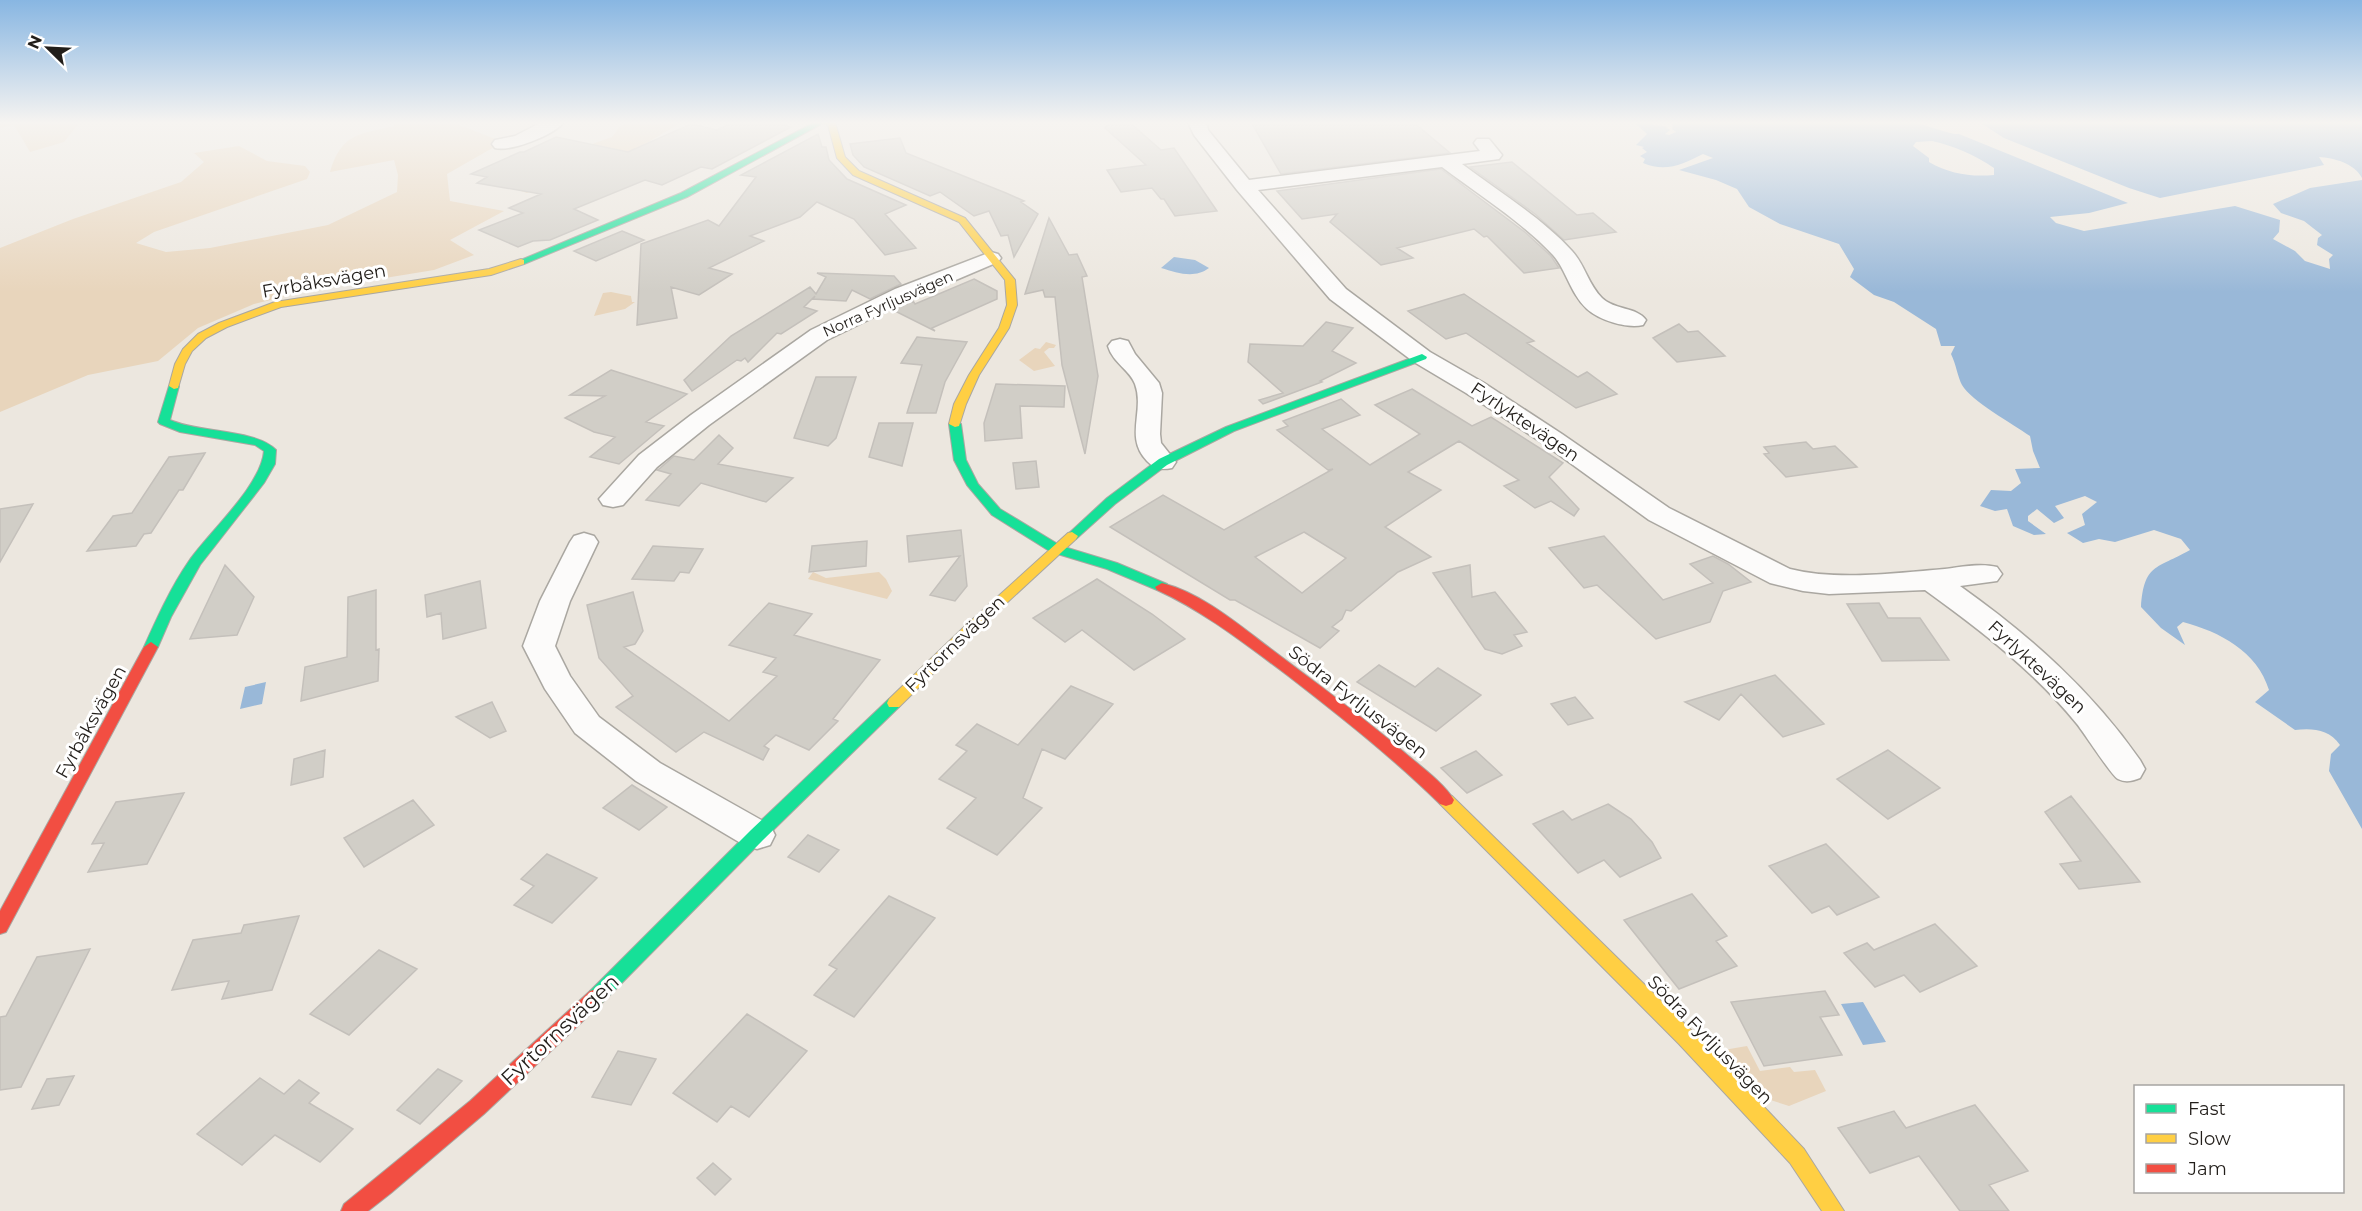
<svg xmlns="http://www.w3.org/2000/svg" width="2362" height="1211" viewBox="0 0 2362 1211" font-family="Montserrat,sans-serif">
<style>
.green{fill:#e8d5bc}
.water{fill:#99b8d8;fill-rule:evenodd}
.building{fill:#d1cec7;stroke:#c4c0bb;stroke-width:1.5;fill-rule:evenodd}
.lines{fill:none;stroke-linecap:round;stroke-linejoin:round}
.street-casing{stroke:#aaa7a1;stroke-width:3}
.fast-casing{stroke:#aaa7a1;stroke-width:2}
.slow-casing{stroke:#aaa7a1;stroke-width:2}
.jam-casing{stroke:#aaa7a1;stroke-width:2}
.street{fill:#fcfbfa;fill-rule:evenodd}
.fast{fill:#16e098;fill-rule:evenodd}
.slow{fill:#ffcf43;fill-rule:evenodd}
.jam{fill:#f24e42;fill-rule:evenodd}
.labels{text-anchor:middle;stroke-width:6;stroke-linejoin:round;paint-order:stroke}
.far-street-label{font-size:15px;fill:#221e1a;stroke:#fff}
.street-label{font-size:18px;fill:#221e1a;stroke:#fff}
.near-street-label{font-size:21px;fill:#221e1a;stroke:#fff}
</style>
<rect width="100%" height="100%" fill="#ece7df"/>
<path class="green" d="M0 122H80L64 142 30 152 14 125 0 128Z
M394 122H452L503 142 447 174 450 201 504 211 450 240 474 255 434 270 311 290 254 304 198 328 158 361 88 375 0 412V248L73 219 181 182 204 162 194 153 239 146 267 161 305 166 310 172 307 179 154 232 136 243 166 252 210 248 328 225 397 192 398 175 394 160 330 172C341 134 359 134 394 126Z
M631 122H682L625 156 579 171 527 193 512 188 547 160 612 137 620 126Z
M611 292 631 296 632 302H635L625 309 594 316 603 293Z
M1046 342 1056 345 1054 348H1049L1044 352 1055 366 1034 371 1019 360 1035 348 1040 349Z
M813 572 826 578 879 572 886 579 892 591 887 599 808 579Z
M1747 1046 1760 1071 1790 1067 1794 1072 1815 1070 1826 1091 1789 1106 1764 1098 1718 1051Z"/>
<path class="water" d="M1634 122H1652L1653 125 1665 126 1670 130 1665 134 1669 135 1676 132 1672 129 1673 122H1915C1925 125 1951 135 1959 134L2128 203 2089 213 2050 217 2056 223 2084 231 2235 206 2280 220 2279 232 2273 239 2295 251 2305 261 2330 269 2329 259 2333 255 2317 245 2318 238 2322 235 2304 221 2281 213 2273 204 2310 188 2362 180V829L2329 771 2331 754 2340 745C2329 729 2312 728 2295 730L2255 702 2269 690C2257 651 2220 632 2183 622L2177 627 2185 645 2161 628 2141 607C2144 564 2156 569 2190 550L2181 539 2154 530 2115 542 2099 539 2083 543 2067 533 2085 525 2082 514 2097 502 2085 496 2055 506 2064 518 2054 523 2037 509 2028 516V521L2046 534 2034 535 2013 526 2007 509 1995 511 1980 506 1991 490 2011 491 2021 483 2015 469 2040 468 2033 451 2030 436C2013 424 1971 401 1962 385 1958 378 1956 364 1951 354L1955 346H1941L1936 329 1894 302 1874 295 1850 277 1854 269 1839 244 1780 224 1749 207 1737 189 1716 180 1679 170 1713 158 1703 154C1683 164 1666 173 1643 163L1645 159 1640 156 1647 152 1642 148 1644 147 1636 145 1647 134ZM1932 141C1954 146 1975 155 1994 168V175C1970 177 1950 174 1929 162V158L1913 146 1916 142Z
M1979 122H2362V178C2354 163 2334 158 2319 157L2324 165 2160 198 2129 188 2004 138Z
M1174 257 1195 260 1209 268C1194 279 1178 273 1161 268Z
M266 682 262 704 240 709 245 687Z
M1863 1002 1886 1042 1863 1045 1841 1004Z"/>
<path class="building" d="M734 122H770L791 127 712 169 701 167 662 185 645 180 574 209 598 220 550 240 533 241 518 247 479 230 523 213 509 208 541 194 477 183 487 177 471 174 520 152H524L556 137 628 152 691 124 717 130Z
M1110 122H1129L1161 150 1174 148 1217 211 1175 216 1164 199H1161L1152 188 1121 192 1107 170 1146 165 1105 128Z
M1251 122H1413L1450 153 1281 174Z
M818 134 822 147H826L829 160 847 179 906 205 885 214 916 248 885 255 854 219 817 202 800 217 750 236 764 241 709 268 732 274 699 295 671 287 677 318 637 325 641 244 708 220 719 226 756 177 741 175Z
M900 138 906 153 1006 193 1024 201 1021 202 1038 214 1014 257 1008 235 1001 236 989 211 974 216 940 192 930 196 864 167 853 155 850 144Z
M1512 162 1577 215 1593 213 1616 232 1564 240 1535 214 1470 167Z
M1441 169 1526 233 1551 256 1559 268 1524 273 1487 236 1484 237 1474 229 1397 248 1413 258 1381 265 1330 222 1337 214 1302 219 1277 191Z
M1049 218 1069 255 1077 254 1087 276 1082 277 1098 376 1085 454 1062 365 1055 297H1045L1043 290 1025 294Z
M622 231 644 240 596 261 574 251Z
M817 273 894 276 901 284 870 299 852 290 846 301 813 299 815 296 804 307 817 311 781 334 777 333 748 362 745 358 741 361 737 360 692 391 684 380 731 336 810 287 816 294 826 277Z
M974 279 997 291V299L932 328 935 331 893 310 913 301 915 304Z
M1464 294 1534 341 1527 343 1578 377 1587 372 1617 394 1576 408 1466 333 1446 339 1408 311Z
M1326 322 1353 328 1332 351 1356 363 1320 381 1322 382 1263 404 1259 400 1283 393 1248 362 1250 344 1303 346Z
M1679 324 1688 332 1698 331 1725 356 1677 362 1653 338Z
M917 337 967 342 945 382 936 413H907L922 365 901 363Z
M611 370 687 394 646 422 664 426 619 464 590 457 615 437 594 432 565 418 605 396 570 395Z
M816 377H856L836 438 828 446 794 438Z
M996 384 1065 386 1064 407 1020 406 1022 438 985 441 984 423Z
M1412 389 1472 426 1491 417 1563 463 1549 477 1579 509 1574 516 1551 501 1535 508 1504 486 1519 480 1459 441 1408 472 1441 490 1385 527 1431 557 1398 572 1351 611 1346 610 1342 619 1332 627 1339 631 1320 648 1235 600H1230L1110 527 1163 495 1224 530 1333 469 1328 470 1277 430 1288 426 1283 421 1341 399 1360 415 1322 429 1370 465 1420 434 1375 405ZM1304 532 1346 558 1302 593 1255 557Z
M879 423H913L902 466 869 457Z
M719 435 733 448 718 464 793 478 766 502 701 483 679 506 646 500 671 474 657 470 659 469 674 456 694 460Z
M1806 442 1813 449 1835 446 1857 467 1786 477 1764 454 1769 453 1764 447Z
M205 453 183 490H179L151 533 144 534 136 546 87 551 113 516 132 513 169 457Z
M1036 461 1039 487 1016 489 1013 463Z
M33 504 0 562V509Z
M961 530 967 586 955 601 930 595 960 556 909 562 907 536Z
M1604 536 1663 600 1713 583 1690 564 1713 556 1728 564 1751 582 1723 591 1710 622 1656 639 1597 585 1584 588 1549 548Z
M867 541 866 566 809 572 812 546Z
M653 546 703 549 689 573 680 572 674 581 632 579Z
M225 565 254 597 237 635 190 639Z
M1470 565 1472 597 1495 592 1527 632 1514 635 1522 646 1502 654 1485 649 1433 573Z
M1097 579 1152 614 1185 639 1134 670 1082 630 1065 642 1033 618Z
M480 581 486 628 443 639 441 613 427 617 425 595Z
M376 590V650L379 649 378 681 301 701 305 667 347 657 348 597Z
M633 592 643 631 635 644 624 647 729 721 777 676 763 672 776 658 729 645 769 603 812 614 794 635 880 660 833 719 838 721 809 750 776 735 764 746 769 749 763 760 704 732 676 752 616 707 633 696 599 658 587 605Z
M1879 603 1888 618H1920L1949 660 1882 661 1847 604Z
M1379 665 1415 687 1438 668 1481 695 1436 731 1357 682Z
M1775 675 1824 724 1783 737 1741 694 1719 720 1685 702Z
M1071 686 1113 704 1065 759 1042 749 1023 798 1042 808 997 855 947 828 976 798 939 779 967 751 956 745 977 724 1018 745Z
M1575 697 1593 718 1568 725 1551 704Z
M492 702 506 731 490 738 456 717Z
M325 750 323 777 291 785 294 759Z
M1888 750 1940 788 1888 819 1837 779Z
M1476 751 1502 775 1467 793 1441 768Z
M632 785 667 807 639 830 603 808Z
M184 793 147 864 88 872 104 843 92 844 116 802Z
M2071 796 2140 882 2079 889 2060 864 2081 861 2045 812Z
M413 800 434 825 364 867 344 838Z
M1608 804 1631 819 1652 842 1661 858 1620 877 1604 860 1578 873 1533 824 1563 811 1572 820Z
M808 835 839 850 819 872 788 857Z
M1826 844 1879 897 1837 915 1829 906 1812 913 1769 866Z
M547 854 597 878 552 923 514 905 534 886 521 879Z
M1692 894 1727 936 1716 941 1737 966 1679 989 1624 920Z
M889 896 935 918 854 1017 814 995 837 969 829 965Z
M299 916 272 990 222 999 229 981 172 990 193 940 241 933 244 925Z
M1935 924 1977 966 1920 992 1904 975 1875 987 1844 953 1867 943 1874 950Z
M90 949 21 1087 0 1090V1017L6 1016 37 957Z
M379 950 417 969 349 1035 310 1014Z
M1825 991 1839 1015 1820 1017 1842 1055 1764 1066 1731 1002Z
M747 1014 807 1051 749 1117 731 1106 717 1122 673 1093Z
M618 1051 656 1059 631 1105 592 1097Z
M438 1069 462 1081 420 1124 397 1110Z
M74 1076 59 1105 32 1109 47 1079Z
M260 1078 284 1094 299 1080 319 1093 309 1103 353 1129 320 1162 275 1135 242 1165 197 1134Z
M1975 1105 2028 1171 1989 1185 2009 1211H1960L1919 1156 1870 1173 1838 1128 1894 1111 1906 1128Z
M713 1163 731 1179 715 1195 697 1178Z"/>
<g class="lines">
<g class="street-casing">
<path id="street" d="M542 122H564C554 135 511 152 495 148L492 144 495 140 515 136Z
M1188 122H1206L1208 130 1249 180 1480 151 1474 143 1477 139H1489L1502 155 1499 159 1462 164C1499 192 1541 217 1572 251 1585 265 1588 284 1602 298 1614 310 1637 307 1646 320L1643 325C1627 329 1599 320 1587 309 1570 293 1567 271 1553 255 1521 221 1479 195 1442 167L1258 190 1346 289 1430 352 1484 383 1562 434 1669 508 1790 569C1833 580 1888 574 1933 570 1954 569 1977 562 1997 567L2002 574 1997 581 1960 586C2029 635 2091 690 2140 760L2145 769 2140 778C2132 781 2126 783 2118 779 2111 775 2085 734 2077 724 2034 671 1979 629 1925 590L1829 594 1803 591 1770 583 1649 520 1544 444 1466 393 1414 362 1330 299 1237 190 1194 135Z
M991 252 998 254 1001 258 998 262 911 299 827 340 709 425 657 467 623 505 613 507 603 505 599 499 639 455 691 415 811 330 895 289Z
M1120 339 1128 341 1135 354 1159 383 1162 393 1160 434 1161 443 1176 462 1172 468C1161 470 1155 469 1147 461 1124 437 1145 411 1135 384 1130 370 1113 363 1108 346L1112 341Z
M584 533 594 536 598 542 570 601 555 646 570 676 599 717 660 763 770 825 775 835 770 845 757 849 744 845 636 781 575 733 545 689 523 646 540 601 570 542 574 536Z"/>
</g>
<g class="fast-casing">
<path id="fast" d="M815 122H825L687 197 524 264 516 262 681 193Z
M1422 354 1427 357 1426 359 1234 431 1167 465 1115 504 1076 539H1068L1066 536 1107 498 1159 459 1226 427Z
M174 383 179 386 170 420C199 433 256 429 276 450L275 464 264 483 200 565 171 617 158 647 151 652 144 647C157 618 171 587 189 561 210 531 261 486 264 451L255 445 180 432 160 424 158 422 169 386Z
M955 421 961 424 966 460 978 484 1000 509 1061 546 1117 563 1167 584 1169 587 1167 590H1157L1107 569 1051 552 992 515 967 485 954 460 949 424Z
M894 698 899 699 901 703 899 707 763 840 602 1003 596 1005 590 1003 587 997 590 991 751 830 889 699Z"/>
</g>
<g class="slow-casing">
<path id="slow" d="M821 122H835L845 157 859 171 965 218 1015 280 1017 305 1009 328 979 375 966 404 959 426 955 427 949 424 954 404 969 375 999 328 1007 305 1005 280 959 222 853 175 837 158 828 125Z
M521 259 524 260V264L491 275 281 307 227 327 206 338 192 351 185 364 178 388 174 389 169 386 175 364 183 349 198 334 219 323 275 302 489 269Z
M1072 532 1078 536 1076 539 973 634 899 707H889L887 703 889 699 963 628 1068 533Z
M1446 794 1452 796 1693 1032 1804 1149 1844 1211H1822L1790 1163 1679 1044 1440 804 1438 800 1440 796Z"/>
</g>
<g class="jam-casing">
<path id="jam" d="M1162 583C1202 593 1239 625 1271 649 1316 683 1362 716 1405 753 1419 765 1445 784 1454 800L1452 804 1446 806 1440 804C1392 757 1340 716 1287 675 1245 644 1205 612 1157 590L1155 587Z
M151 642 158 647 6 932 0 934V911L144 647Z
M596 989 602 991 605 997 602 1003 484 1114 391 1193 368 1211H341L344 1204 470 1101 590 991Z"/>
</g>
<use href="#street" class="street"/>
<use href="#fast" class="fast"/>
<use href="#slow" class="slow"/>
<use href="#jam" class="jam"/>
</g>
<linearGradient id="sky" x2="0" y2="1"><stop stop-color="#88b6e2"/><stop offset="0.42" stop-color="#f6f4f1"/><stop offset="1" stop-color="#f6f4f1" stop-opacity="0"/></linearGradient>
<rect width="2362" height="292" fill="url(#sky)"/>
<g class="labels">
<g class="far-street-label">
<text transform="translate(888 304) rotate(-24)" y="5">Norra Fyrljusvägen</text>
</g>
<g class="street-label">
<text transform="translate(324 281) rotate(-10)" y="6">Fyrbåksvägen</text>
<text transform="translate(1525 422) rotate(34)" y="6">Fyrlyktevägen</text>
<text transform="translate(955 644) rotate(-44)" y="6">Fyrtornsvägen</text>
<text transform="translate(2037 667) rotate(43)" y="6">Fyrlyktevägen</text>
<text transform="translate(1358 702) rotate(38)" y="6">Södra Fyrljusvägen</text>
<text transform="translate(91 722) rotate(-61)" y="6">Fyrbåksvägen</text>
<text transform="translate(1710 1040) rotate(46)" y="6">Södra Fyrljusvägen</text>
</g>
<g class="near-street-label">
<text transform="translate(560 1030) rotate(-43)" y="7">Fyrtornsvägen</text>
</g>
</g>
<rect x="2134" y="1085" width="210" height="108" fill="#ffffff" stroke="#a7a5a3" stroke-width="1.5"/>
<rect x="2146" y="1104" width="30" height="9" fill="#16e098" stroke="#a7a5a3" stroke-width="1.5"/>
<text x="2188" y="1115" font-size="18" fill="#221e1a">Fast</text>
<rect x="2146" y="1134" width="30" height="9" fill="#ffcf43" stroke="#a7a5a3" stroke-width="1.5"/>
<text x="2188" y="1145" font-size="18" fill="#221e1a">Slow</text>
<rect x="2146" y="1164" width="30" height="9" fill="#f24e42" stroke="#a7a5a3" stroke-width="1.5"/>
<text x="2188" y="1175" font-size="18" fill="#221e1a">Jam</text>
<g transform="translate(48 48) rotate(294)" stroke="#ffffff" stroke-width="4.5" paint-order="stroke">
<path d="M0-4.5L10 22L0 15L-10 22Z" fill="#221e1a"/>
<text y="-9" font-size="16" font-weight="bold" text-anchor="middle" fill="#221e1a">N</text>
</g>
</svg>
